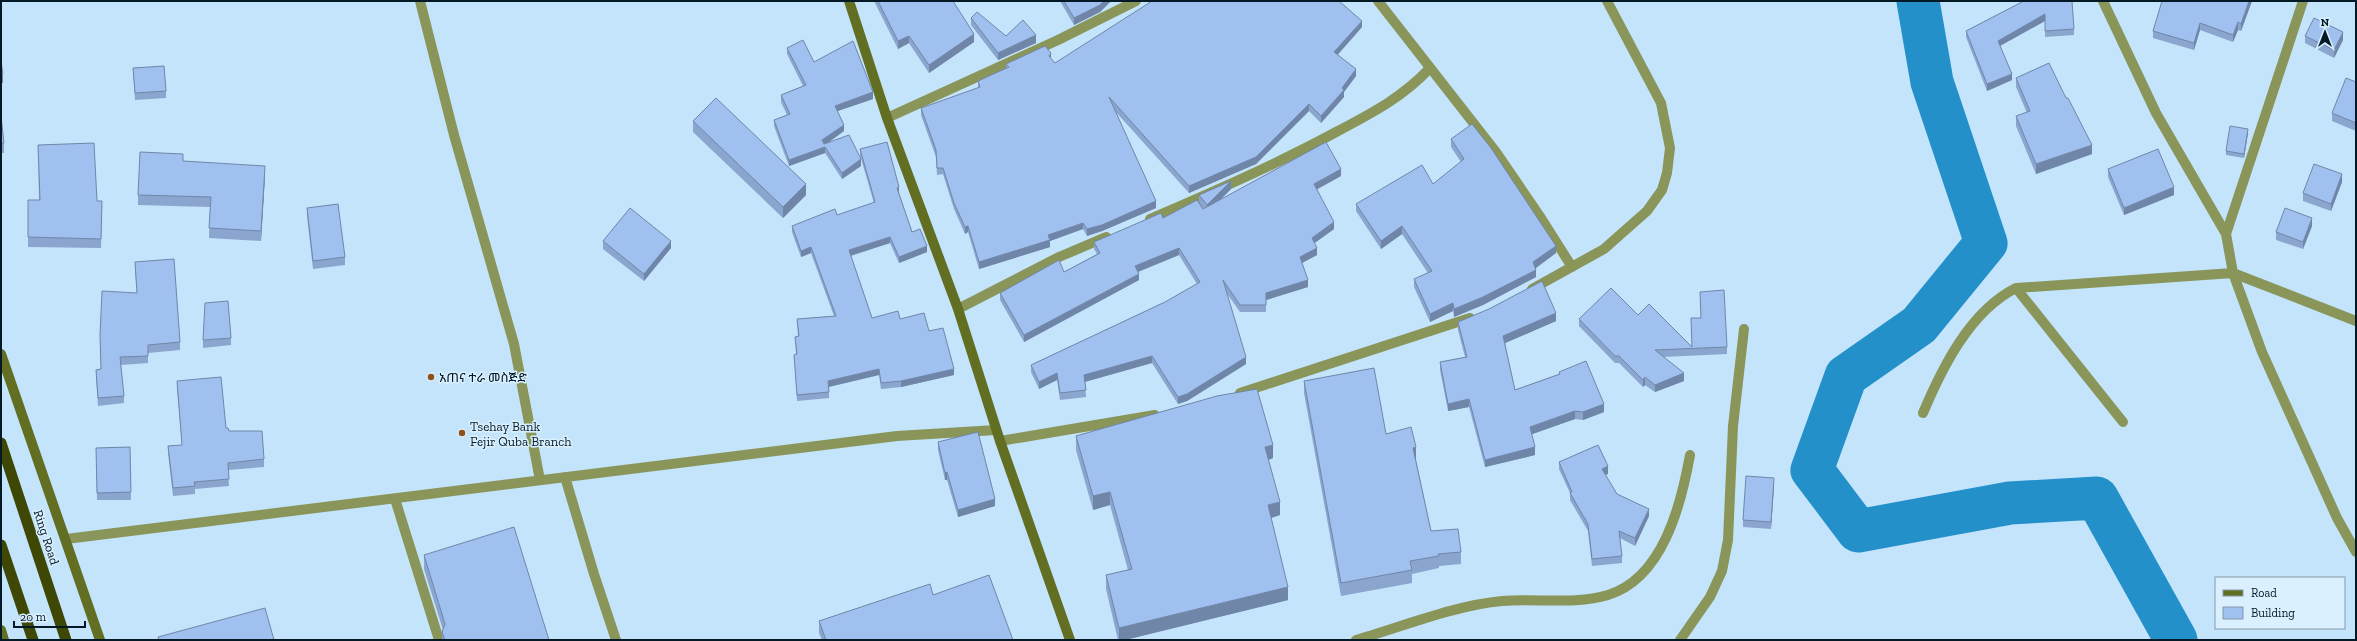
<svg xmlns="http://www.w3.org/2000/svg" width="2357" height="641" viewBox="0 0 2357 641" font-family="'Zilla Slab','Noto Sans Ethiopic',serif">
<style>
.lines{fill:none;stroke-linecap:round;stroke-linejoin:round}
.river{stroke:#2390ca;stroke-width:43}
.service{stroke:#899559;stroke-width:10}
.minor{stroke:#899559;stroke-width:10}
.secondary{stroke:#626f22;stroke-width:10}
.trunk{stroke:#3e4704;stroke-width:11}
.wall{fill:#8aa5ce}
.shaded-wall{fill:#7086a8}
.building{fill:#a0c0f0;stroke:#7086a8}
.poi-dot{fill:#8f5116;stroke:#daf0ff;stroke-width:1.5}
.labels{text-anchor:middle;stroke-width:3;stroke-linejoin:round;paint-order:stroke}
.poi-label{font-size:13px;fill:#041926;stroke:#daf0ff;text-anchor:start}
.street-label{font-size:13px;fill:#041926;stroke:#daf0ff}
</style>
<rect width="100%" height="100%" fill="#c3e4fb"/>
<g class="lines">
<path class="river" d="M1918 1 1932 82 1986 243 1919 325 1846 376 1812 470 1858 531 2010 503 2097 498 2176 640"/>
<path class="service" d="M1356 640C1401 627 1456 605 1502 601 1537 598 1575 605 1608 595 1663 578 1681 505 1690 455
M1680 640 1710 597 1722 571 1728 540 1733 426 1744 329"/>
<path class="minor" d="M420 1 454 135 514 344 540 480
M1378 1 1496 152 1539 215 1572 267
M2103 1 2156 113 2226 234 2233 273 2262 352 2337 518 2356 552
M887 118 1058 40 1136 1
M1150 219C1213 192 1277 164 1338 131 1372 113 1403 97 1430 68
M2226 234 2303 1
M2016 288 2123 422
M1532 289 1604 249 1647 211 1662 190 1667 173 1670 148 1661 103 1607 1
M958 309 1059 257 1106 237
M1240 393 1470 318
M1923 413C1942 368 1970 311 2016 288L2233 273 2356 321
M1000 441 1155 415
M565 477 594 574 616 640
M395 499 439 640
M66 539 897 436 996 430"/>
<path class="secondary" d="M849 1 887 118 958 309 1000 441 1070 640
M1 354 100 640
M1 630 4 640"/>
<path class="trunk" d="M1 443 66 640
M1 545 33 640"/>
</g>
<path class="wall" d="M874 1H953L974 42 929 73 909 43 898 49Z
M1060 1H1111L1100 12 1074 25Z
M2252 1 2241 31 2238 30 2233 42 2200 30 2194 50 2153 38V31Z
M2022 2 2074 29V35L2045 37V21L2000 46 2012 80 1987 91 1966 37V31Z
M971 18 1006 36 1036 43 998 60 971 25Z
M1362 27 1337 55 1356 76 1344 92V97L1321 123 1309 111 1256 164 1189 193 1115 111 1156 208 1102 231 1087 236 1083 229 1050 241V247L979 269 968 232 965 234 954 209 943 174 937 175 936 157 921 115V108L978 88V81L1006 68V64L1051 59 1055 63Z
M2305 36 2343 40 2334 58 2305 43Z
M787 48 814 62 873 99 837 111 844 131 829 142 861 166 842 179 825 153 789 166 774 126V120L787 115 781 102V95L803 86 787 54Z
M133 68 166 91V98L135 100Z
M2016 78 2092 154 2036 174 2016 126V116L2027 113 2016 87Z
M2356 82V131L2332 121V113Z
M1 116 4 143V153H1Z
M693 121 806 195 783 218 693 132Z
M2248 133 2244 158 2226 155V151Z
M1451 139 1556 253 1536 268V277L1483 305 1454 317 1453 311 1430 322 1414 287V279L1428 273 1402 234 1381 249 1356 211V204L1433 184 1461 162 1451 147Z
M38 145 97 201H102L101 248 28 247V200H39Z
M860 149 899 193 912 232 927 252 899 263 890 243 851 256 872 318 900 319 929 331 954 375 901 387 881 389 879 375 829 387V398L797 401 794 355 796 354 795 337 798 336 797 319 834 316 811 253 801 257 792 232V226L837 215 874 203 860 155Z
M183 162 265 176 261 241 209 238 210 207 138 205V195Z
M2108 169 2174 195 2124 215 2108 177Z
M1341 176 1317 189 1334 229 1314 243 1317 255 1302 263 1308 287 1266 300V312H1240L1226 292 1246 364 1187 401 1178 404 1152 363 1085 382 1086 397 1060 400 1057 380 1039 389 1031 372V365L1165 302 1197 284 1179 255 1138 272 1139 280 1024 342 1000 300V293L1064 272 1097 254 1094 249V242L1163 218 1199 203V195L1231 189 1220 200Z
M2342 182 2331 211 2303 201V193Z
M307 208 345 257V265L313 269 307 216Z
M2312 226 2303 249 2276 240V232Z
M603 241 671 248 644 281 603 249Z
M135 262 180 342V350L148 353V363L121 365 124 396V403L98 406 96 377V370L101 369 100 335 137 293 135 270Z
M1700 292 1727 347V354L1663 357 1684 381 1655 392 1645 385 1643 387 1619 363H1615L1579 326V319L1638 315 1692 346 1701 318Z
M1556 321 1505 343 1515 390 1559 374V372L1604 412 1583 420 1575 419 1531 434 1535 455 1485 467 1469 407 1448 411 1440 370V362L1465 357 1458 330V322Z
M231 338V345L203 348V340Z
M177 381 229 431 264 459V467L228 470 229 486 195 489V494L173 496 168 453V446L182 445 177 388Z
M1304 381 1386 434 1416 460 1431 531 1461 552V564L1439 566V568L1412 574V583L1341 596 1304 393Z
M1076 436 1273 458 1268 460 1280 515 1271 518 1288 600 1125 640H1118L1106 589V575L1128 570 1110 505 1093 510 1076 450Z
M938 442 995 506 958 517 947 480H945L938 450Z
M130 447 131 500H97L96 448Z
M1559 462 1608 474 1605 475 1617 494 1649 516 1635 546 1620 538 1622 556V563L1592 566 1588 531 1570 500V493L1559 469Z
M1774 485 1771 529 1743 527V520Z
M424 555 549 640H442V632L443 630 424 569Z
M933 595 1013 640H822L819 633V621Z"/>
<path class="shaded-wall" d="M1104 1H1111L1100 12 1074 25V18Z
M2249 1H2252L2241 31V24Z
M2045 14V21L1998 47V41Z
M1362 21V27L1334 59V52Z
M2238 22V30L2233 42V35Z
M2200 23V30L2194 50V43Z
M2343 32V40L2334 58V50Z
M974 34V42L929 73V65Z
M1036 35V43L998 60V53Z
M909 36V43L898 49V41Z
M1051 53V60L1049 56Z
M1356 69V76L1344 92V97L1321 123V116Z
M3 73V83H1V74Z
M2012 74V80L1987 91V84Z
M873 92V99L835 112V106Z
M1309 104V111L1256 164 1189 193V186Z
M844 125V131L822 147V140Z
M2248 129V133L2244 158V154Z
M2092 145V154L2036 174V164Z
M825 147V153L789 166V160Z
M861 159V166L842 179V173Z
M265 166V176L261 241V231Z
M1341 169V176L1314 191V184Z
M2342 174V182L2331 211V204Z
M1231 181V189L1207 213V205Z
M806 184V195L783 218V207Z
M899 187V193L897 194V188Z
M2174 187V195L2124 215V208Z
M1156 201V208L1102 231 1087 236V229Z
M2312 218V226L2303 249V242Z
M1334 222V229L1312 245V238Z
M1083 223V229L1050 241V247L979 269V262L1048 235Z
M968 226V232L965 234V227Z
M1402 226V234L1381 249V241Z
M890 237V243L849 256V250Z
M671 241V248L644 281V274Z
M927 246V252L899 263V257Z
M1556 246V253L1533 270V262Z
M811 247V253L801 257V251Z
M1179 248V255L1135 273V266Z
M1317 248V255L1300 264V257Z
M1536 270V277L1483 305 1454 317V309Z
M1139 274V280L1024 342V335Z
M1308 280V287L1266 300V293Z
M1453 303V311L1430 322V314Z
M1556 313V321L1503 344V336Z
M1152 356V363L1084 382V375Z
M1246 357V364L1187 401 1178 404V397Z
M879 369V375L828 387V381Z
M954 369V375L901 387V381Z
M1057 373V380L1039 389V382Z
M1684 373V381L1655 392V385Z
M1645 377V385L1643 387V380Z
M1469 399V407L1448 411V404Z
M1604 404V412L1583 420V412Z
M1575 411V419L1530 435V427Z
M1273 445V458L1265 461V447Z
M1416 447V460L1413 461V448Z
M1535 447V455L1485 467V460Z
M1608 466V474L1602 476V469Z
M947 472V480H945V473Z
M1774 478V485L1771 529V522Z
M1110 492V505L1093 510V496Z
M995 499V506L958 517V510Z
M1280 502V515L1268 519V505Z
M1649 509V516L1635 546V538Z
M1288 587V600L1125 640H1119V628Z"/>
<path class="building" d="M878 1H953L974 34 929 65 909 36 898 41Z
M1064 1H1104L1100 5 1074 18Z
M1152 1H1339L1362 21 1334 52 1356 69 1342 88 1344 90 1321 116 1309 104 1256 157 1189 186 1109 97 1156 201 1102 225 1087 229 1083 223 1048 235 1050 240 979 262 968 226 965 227 954 203 943 168H937L936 150 921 108 980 87 978 81 1009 67 1006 64 1045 46 1051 53 1049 56 1055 63Z
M2022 1H2072L2074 29 2045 31V14L1998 41 2012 74 1987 84 1966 31 2022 2Z
M2162 1H2249L2241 24 2238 22 2233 35 2200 23 2194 43 2153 31Z
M977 12 1006 36 1023 20 1036 35 998 53 971 18Z
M2314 18 2343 32 2334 50 2305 36Z
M803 40 814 62 853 41 873 92 835 106 844 125 822 140 824 144 849 135 861 159 842 173 825 147 789 160 774 120 790 114 781 95 806 85 787 48Z
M1 62 3 73 1 74Z
M2049 63 2066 98H2068L2092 145 2036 164 2016 116 2030 111 2016 78Z
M164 66 166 91 135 93 133 68Z
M2346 78 2356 82V123L2332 113Z
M716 98 806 184 783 207 693 121Z
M1 116 4 143 1 144Z
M1472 124 1491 148 1556 246 1533 262 1536 270 1483 297 1454 309 1453 303 1430 314 1414 279 1432 271 1402 226 1381 241 1356 204 1422 165 1433 184 1464 159 1451 139Z
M2230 126 2248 129 2244 154 2226 151Z
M887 142 899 187 897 188 912 232 920 229 927 246 899 257 890 237 849 250 872 318 898 311 900 319 924 313 929 331 943 328 954 369 901 381 881 383 879 369 828 381 829 392 797 395 794 355 797 354 795 337 799 336 797 319 836 316 811 247 801 251 792 226 835 209 837 215 875 202 860 149Z
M1326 142 1341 169 1314 184 1334 222 1312 238 1317 248 1300 257 1308 280 1266 293V305H1240L1223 280 1246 357 1187 394 1178 397 1152 356 1084 375 1086 390 1060 393 1057 373 1039 382 1031 365 1165 302 1200 282 1179 248 1135 266 1139 274 1024 335 1000 293 1059 260 1064 272 1100 253 1094 242 1161 213 1163 218 1197 200 1203 209Z
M94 143 97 201H102L101 239 28 237V200H40L38 145Z
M2158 149 2174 187 2124 208 2108 169Z
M140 152 183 154V161L265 166 261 231 209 228 211 197 138 195Z
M2314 164 2342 174 2331 204 2303 193Z
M1231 181 1207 205 1199 195Z
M338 204 345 257 313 261 307 208Z
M630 208 671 241 644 274 603 241Z
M2285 208 2312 218 2303 242 2276 232Z
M174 259 180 342 148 345V356L120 357 124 396 98 398 96 370 101 369 100 335 102 291 137 293 135 262Z
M1542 281 1556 313 1503 336 1515 390 1560 374 1559 372 1586 361 1604 404 1583 412 1575 411 1530 427 1535 447 1485 460 1469 399 1448 404 1440 362 1467 357 1458 322 1489 309Z
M1611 288 1638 315 1649 304 1692 347 1691 318H1701L1700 292 1724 290 1727 347 1655 350 1684 373 1655 385 1645 377 1643 380 1619 356H1615L1579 319Z
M228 301 231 338 203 340 205 303Z
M1374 368 1386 434 1411 427 1416 447 1413 448 1431 531 1458 529 1461 552 1438 554 1439 556 1410 561 1412 570 1341 583 1304 381Z
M221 377 226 428H228L229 431H262L264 459 228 463 229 479 194 482 195 486 173 488 168 446 182 445 177 381Z
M1257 389 1273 445 1265 447 1280 502 1268 505 1288 587 1119 628 1106 575 1132 569 1110 492 1093 496 1076 436 1217 396Z
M978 432 995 499 958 510 947 472 945 473 938 442Z
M1598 445 1608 466 1602 469 1617 494 1649 509 1635 538 1619 531 1622 556 1592 559 1588 524 1570 493 1572 492 1559 462Z
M130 447 131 492 97 493 96 448Z
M1746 476 1774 478 1771 522 1743 520Z
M514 527 549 640H445L442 632 445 624 424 555Z
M989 575 1013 640H826L819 621 930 584 933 595Z
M265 608 274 640H159L158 637Z"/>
<g class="poi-dot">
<circle cx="431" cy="377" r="4"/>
<circle cx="462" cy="433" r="4"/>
</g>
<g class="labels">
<g class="poi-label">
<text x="439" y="382">አጠና ተራ መስጅድ</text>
<text x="470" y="431">Tsehay Bank<tspan x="470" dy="15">Fejir Quba Branch</tspan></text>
</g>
<g class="street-label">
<text transform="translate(47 537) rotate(72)" y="5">Ring Road</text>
</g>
</g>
<rect width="2357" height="641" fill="none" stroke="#041926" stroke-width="4"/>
<rect x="2215" y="577" width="130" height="52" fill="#daf0ff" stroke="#849aa8"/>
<rect x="2223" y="590" width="20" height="6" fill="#626f22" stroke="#849aa8"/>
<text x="2251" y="597" font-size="12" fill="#041926">Road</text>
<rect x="2223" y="607" width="20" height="12" fill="#a0c0f0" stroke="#849aa8"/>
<text x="2251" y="617" font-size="12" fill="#041926">Building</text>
<g transform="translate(2325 32)" stroke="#daf0ff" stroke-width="3" paint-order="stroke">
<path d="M0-3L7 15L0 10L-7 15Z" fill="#041926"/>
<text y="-6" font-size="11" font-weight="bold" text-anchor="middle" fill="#041926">N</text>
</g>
<path d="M14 621v6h71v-6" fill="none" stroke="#041926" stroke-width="2"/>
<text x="20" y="621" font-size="12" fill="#041926" stroke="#daf0ff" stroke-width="3" paint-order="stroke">20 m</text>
</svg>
